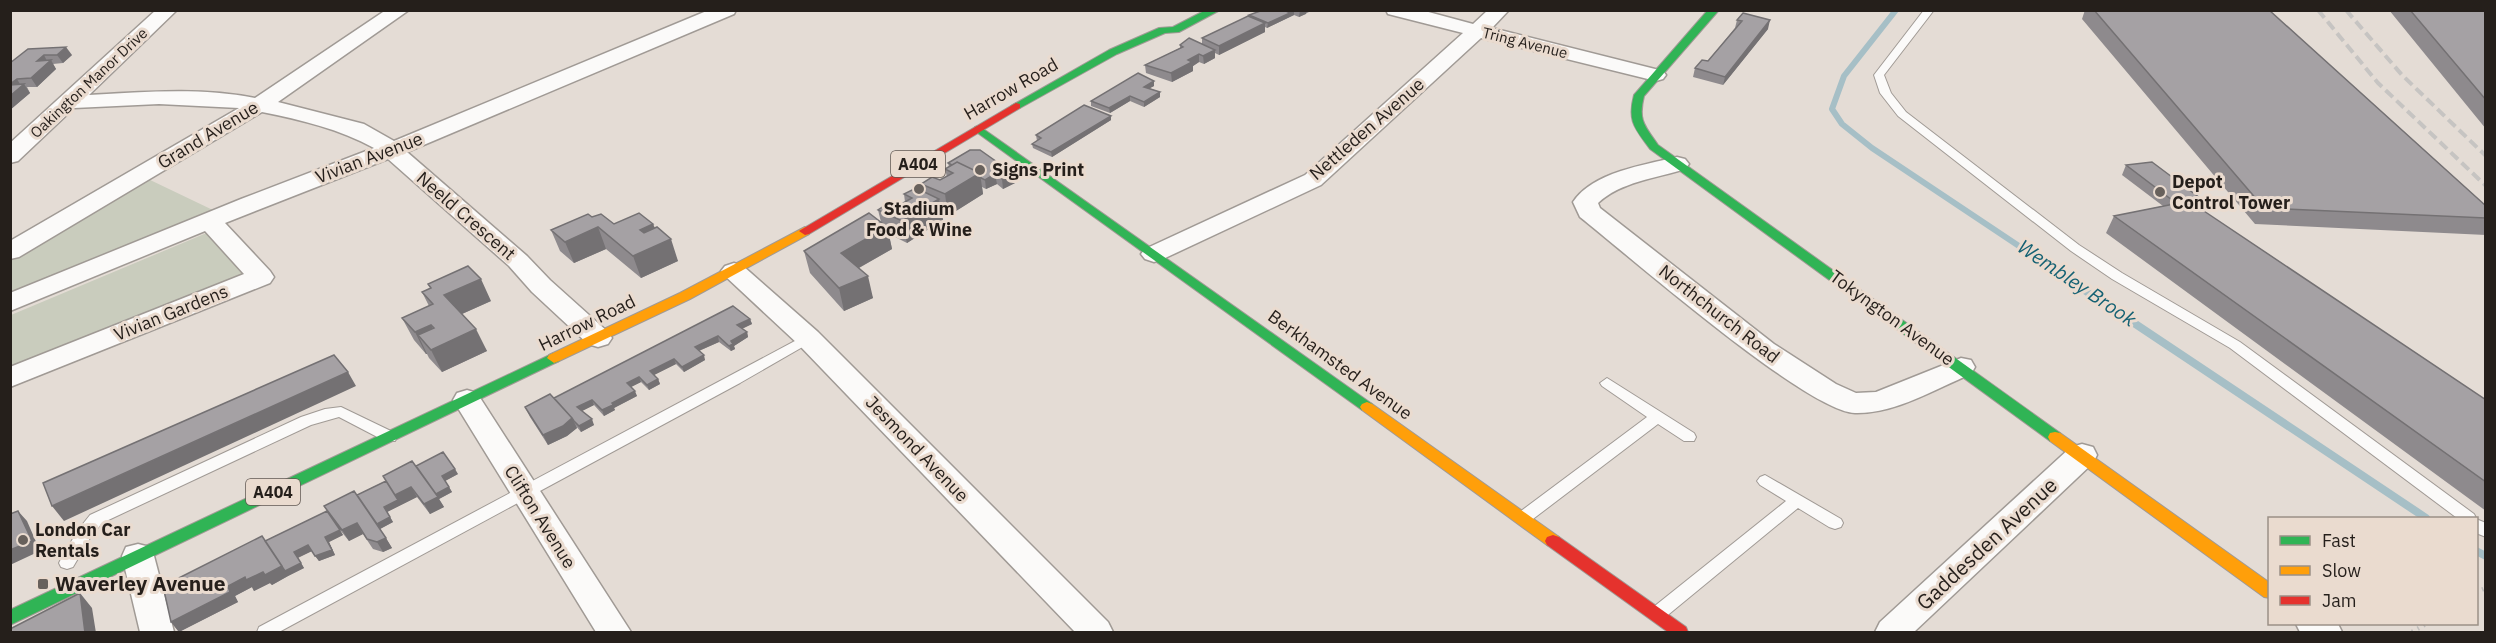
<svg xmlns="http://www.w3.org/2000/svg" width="2496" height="643" viewBox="0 0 2496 643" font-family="'IBM Plex Sans',sans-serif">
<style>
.green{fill:#c9ccbd}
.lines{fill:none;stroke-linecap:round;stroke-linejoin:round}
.stream-far1{stroke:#a6bfc6;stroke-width:6}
.stream{stroke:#a6bfc6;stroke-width:8}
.lane-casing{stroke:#a09a95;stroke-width:2}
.street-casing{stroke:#a09a95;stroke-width:3}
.fast-casing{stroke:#a09a95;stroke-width:2}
.slow-casing{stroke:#a09a95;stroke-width:2}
.jam-casing{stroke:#a09a95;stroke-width:2}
.path{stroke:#c0bebc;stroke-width:4.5;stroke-dasharray:1.5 5;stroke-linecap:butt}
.lane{fill:#fbfaf9;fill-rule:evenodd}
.street{fill:#fbfaf9;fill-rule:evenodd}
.fast{fill:#30b455;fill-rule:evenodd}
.slow{fill:#ff9f0a;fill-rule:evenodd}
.jam{fill:#e5322d;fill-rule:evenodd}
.rail{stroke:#c6c4c2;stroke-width:4;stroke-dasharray:10 5;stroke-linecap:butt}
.wall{fill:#8e8a8d}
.shaded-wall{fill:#747173}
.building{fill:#a5a1a4;stroke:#747173;stroke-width:1.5}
.poi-dot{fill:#68615c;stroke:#eadbcf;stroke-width:2}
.labels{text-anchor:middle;stroke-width:6;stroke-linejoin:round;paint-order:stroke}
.far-street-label{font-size:15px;fill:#251f1b;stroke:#eadbcf}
.shield{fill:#eadbcf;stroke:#605751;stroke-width:1.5}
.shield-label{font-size:16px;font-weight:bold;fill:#251f1b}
.street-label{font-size:18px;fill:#251f1b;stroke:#eadbcf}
.poi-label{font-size:18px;font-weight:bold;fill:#251f1b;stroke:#eadbcf;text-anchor:start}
.water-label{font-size:20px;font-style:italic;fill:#146173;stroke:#eadbcf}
.near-street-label{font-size:21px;fill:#251f1b;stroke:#eadbcf}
.near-poi-label{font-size:21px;font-weight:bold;fill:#251f1b;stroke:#eadbcf;text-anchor:start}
</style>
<rect width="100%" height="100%" fill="#e4dcd5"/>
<path class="green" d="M146 178 217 212 11 298V259Z
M209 232 249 277 11 374V315Z"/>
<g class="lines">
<path class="stream-far1" d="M1896 10 1844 76 1832 109 1842 124 1872 148 2061 274"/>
<path class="stream" d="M2059 273 2426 518
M2476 551 2486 556"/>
<g class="lane-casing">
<path id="lane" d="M1924 10H1934L1884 75 1891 93 1906 112 2079 245 2122 273 2240 342 2474 514 2476 518H2457L2230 348 2112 279 2071 251 1898 116 1880 93 1874 75Z
M808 334 815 338 813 341 740 383 279 632H257L259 627Z
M1607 378 1694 433 1696 437 1694 441H1684L1658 424 1529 522 1523 524 1517 522 1515 518 1517 514 1647 417 1602 386 1600 383Z
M341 407 395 433 397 437 395 441H385L339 417 311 425 102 523 90 538 73 567 67 569 61 567 59 563 61 559 78 530 90 515 301 417 325 409Z
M1765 475 1841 519 1843 523 1841 527 1835 529 1829 527 1798 508 1663 619 1657 621 1651 619 1648 614 1651 609 1786 501 1760 485 1757 481 1760 477Z
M2476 519 2486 523V537L2476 533Z"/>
</g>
<g class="street-casing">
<path id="street" d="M156 10H177L89 95C144 92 201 87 255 98L386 10H409L278 102 364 124 394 141 709 10H736L734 14 407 152 527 256 550 280 608 332 612 338 608 344 598 347 588 344 532 292 509 266 388 159 225 223 270 271 274 277 270 283 10 387V367L244 274 205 231 10 311V293L241 199 374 148C339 129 302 120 262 112L19 257 10 259V241L239 108 159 104 74 108 18 161 10 163V143Z
M1386 10H1421L1473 24 1488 10H1509L1492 28 1663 71 1666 75 1663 79 1656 81 1481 38 1321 185 1163 259 1154 262 1145 259 1141 254 1145 249 1305 175 1463 33 1388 14Z
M1677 157 1685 159 1689 164 1685 169C1657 178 1620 182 1598 203L1600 208 1774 344 1836 384 1856 393 1876 392 1961 358 1971 360 1975 367 1971 374C1935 389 1895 414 1855 413 1806 411 1627 254 1580 217L1573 202C1593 172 1644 165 1677 157Z
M734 263 743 266 818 332 1108 622 1113 632H1075L798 344 725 276 721 271 725 266Z
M467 390 477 393 631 632H596L453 400 457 393Z
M2082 444 2093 447 2097 455 2093 463 1914 632H1875L1880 622 2071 447Z
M138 544 150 547 154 556 174 632H140L122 556 126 547Z
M2296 624H2338L2342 632H2300Z"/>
</g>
<g class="fast-casing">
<path id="fast" d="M1206 10H1220L1179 32 1165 33 1117 54 1020 108H1012L1011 106 1109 50 1159 28 1173 27Z
M1708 10H1719L1644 96C1638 120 1644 125 1658 145L2060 433 2062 437 2060 441H2050L1650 149C1635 128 1627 122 1634 95Z
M979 126 1372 404 1374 407 1372 410H1362L975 131V127Z
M554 353 561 358 559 361 10 625V610Z"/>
</g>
<g class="slow-casing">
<path id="slow" d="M805 227 811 231 809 234 690 299 559 361 554 363 547 358 549 355 680 293Z
M1367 402 1372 404 1559 537 1561 541 1559 545 1553 547 1547 545 1362 410 1360 407 1362 404Z
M2055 432 2060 433 2270 583V598L2264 597 2050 441 2048 437 2050 433Z"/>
</g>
<g class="jam-casing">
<path id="jam" d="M1016 103 1020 104V108L809 234 805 235 799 231Z
M1553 535 1559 537 1686 627 1688 632H1668L1547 545 1545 541 1547 537Z"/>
</g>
<path class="path" d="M2476 592 2486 588
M2412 632 2426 624"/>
<use href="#lane" class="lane"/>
<use href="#street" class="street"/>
<use href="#fast" class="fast"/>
<use href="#slow" class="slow"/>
<use href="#jam" class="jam"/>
<path class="rail" d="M2318 10 2378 83 2486 186
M2346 10 2402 75 2486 156"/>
</g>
<path class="wall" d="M1263 10H1313L1299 17 1294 15 1267 28 1265 27V32L1219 55 1215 53V58L1204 64 1199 62 1193 66V71L1172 82 1146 73 1145 65 1180 48V45L1202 44V38L1249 16V15Z
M2085 10H2269L2486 206V235L2255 224 2082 19Z
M2389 10H2486V129Z
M1737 20 1768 29 1723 85 1693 77 1695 68 1708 61 1735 28Z
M28 49 72 55 63 63 53 64 56 69 37 87H27L30 93 10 110V63Z
M1154 81V86L1149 88 1160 92V97L1144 107 1130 101 1110 113 1091 106V101Z
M1111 116V120L1052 157 1033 148 1032 144 1037 141 1036 135Z
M970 150 1015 183 1003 189 997 184 986 189 982 187 983 194 948 216 941 212 943 220 907 243 889 234 892 249 859 268 873 298 844 311 810 273 804 251 881 222 878 210 898 206 905 202 904 194 923 191 921 184 940 180 947 177 945 169 949 167 948 163Z
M2126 165 2200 209 2486 400V511L2106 233 2114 216 2163 206 2122 175Z
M592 217 614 224H653L655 228 678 261 641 278 606 249 574 263 560 251 551 230Z
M428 284 491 301 462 314 487 351 442 372 429 358 427 354H426L414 340 402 318 429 306 422 292 430 288Z
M750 319 752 324 742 329 747 332 748 337 734 346 735 349 731 351 719 342 699 351 705 360 684 372 676 364 654 375 658 379 660 384 649 390 641 382 631 387 637 396 614 408 615 410 604 416 594 405 582 411 594 425 581 432 576 426 577 428 567 436 548 445 530 417 525 407 554 398Z
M416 466 458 474 445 481 452 492 439 499 444 507 430 514 417 497 387 512 393 522 380 529 392 548 383 552 373 549 363 534 349 541 336 525 343 535 329 542 335 555 319 561 312 551 298 558 304 568 288 576V575V576L272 585 270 583 254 591 252 587 235 596 238 602 179 632 171 622 265 541 327 511 324 506 357 495Z"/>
<path class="shaded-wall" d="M1290 10H1294V15L1267 28 1268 23 1290 13Z
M1300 10H1307L1306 14 1299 17Z
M1770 20 1768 29 1723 85 1725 77Z
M1265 23V32L1219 55V46Z
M66 47 72 55 63 63 57 55Z
M1215 50V58L1204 64 1203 56Z
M1199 54V62L1193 66V71L1172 82 1171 73 1188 60Z
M44 55 48 63 51 60 56 69 37 87 31 78 37 61Z
M17 79 21 86 24 84 30 93 10 110V84Z
M1154 81V86L1145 91 1144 87Z
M1160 92V97L1144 107V102Z
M1130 96V101L1110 113 1109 108Z
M1111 116V120L1052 157 1051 152Z
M980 173 983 194 948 216 945 194Z
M995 174 997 184 986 189 985 180Z
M1014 174 1015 183 1003 189 1002 179Z
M939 199 943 220 907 243 902 221Z
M2204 201 2199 210 2179 205Z
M653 224 660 244 671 239 678 261 641 278 633 256 640 230Z
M598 227 606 249 574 263 565 242Z
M887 227 892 249 846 275 841 253Z
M868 276 873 298 844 311 839 288Z
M481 279 491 301 455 317 444 295Z
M750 319 752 324 739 330 737 325Z
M431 325 441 345 476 329 487 351 442 372 431 350 418 335 427 354H426L415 332Z
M747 332 748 337 734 346 735 349 731 351 729 346 731 341Z
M718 336 719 342 696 352 695 347Z
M704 355 705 360 684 372 682 367Z
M674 359 676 364 652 376 650 371Z
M348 372 356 386 64 521 52 506Z
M639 377 641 382 629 388 627 383Z
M658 379 660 384 649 390 647 385Z
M635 391 637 396 614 408 615 410 604 416 602 410 612 403Z
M592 400 594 405 580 412 577 407Z
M572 418 577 428 567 436 548 445 543 435Z
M592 419 594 425 581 432 579 426Z
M455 469 458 474 445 481 442 476Z
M411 487 417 497 387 512 384 507 395 495Z
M449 487 452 492 439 499 444 507 430 514 424 504 435 494Z
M18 511 27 521 40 551 10 565V550Z
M390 517 393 522 380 529 377 524Z
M357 523 363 534 349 541 342 530Z
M340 530 343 535 329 542 335 555 319 561 315 556 325 537Z
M386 538 392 548 383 552 377 542Z
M308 545 312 551 297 558 294 552Z
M301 563 304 568 288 576V575V576L272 585 270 583 254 591 252 587 235 596 238 602 179 632 171 622 228 586 245 577 263 572 282 566 285 571Z
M80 593 92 608 96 633H85Z"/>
<path class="building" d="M1263 10H1284L1290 13 1268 23 1249 15Z
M2094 10H2269L2486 206V218L2264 208Z
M2410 10H2486V100Z
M1743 13 1770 20 1725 77 1695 68 1702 60 1708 61 1742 21 1737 20Z
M1248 16 1265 23 1219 46 1202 38Z
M1189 38 1215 50 1203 56 1199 54 1188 60 1192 62 1171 73 1145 65 1183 47 1180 45Z
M66 47 57 55H44L37 61 51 60 31 78 17 79 10 84V63L28 49Z
M1138 73 1154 81 1144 87 1160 92 1144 102 1130 96 1109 108 1091 101Z
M24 84 10 96V85Z
M1084 105 1111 116 1051 152 1032 144 1041 138 1036 135Z
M970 150H980L1014 174 1002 179 995 174 985 180 981 178 980 173 957 162 952 165 948 163Z
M957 162 980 173 945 194 921 184 932 177 940 180 953 173 945 169Z
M2152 162 2204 201 2192 203 2189 201 2176 203 2126 165Z
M916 188 939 199 902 221 878 210 890 202 898 206 912 198 904 194Z
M2189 201 2486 400V482L2114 216Z
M639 213 653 224 640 230 644 233 657 227 671 239 633 256 598 227 565 242 551 230 588 214 592 217 601 214 614 224Z
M869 213 887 227 841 253 868 276 839 288 804 251Z
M468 266 481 279 444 295 476 329 431 350 418 335 434 328 431 325 415 332 402 318 433 304 422 292 431 288 428 284Z
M733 306 750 319 737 325 747 332 731 341 733 344 729 346 718 336 695 347 704 355 682 367 674 359 650 371 658 379 647 385 639 377 627 383 635 391 612 403 613 405 602 410 592 400 577 407 592 419 579 426 574 421 572 418 554 398Z
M334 355 348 372 52 506 43 483Z
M550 394 572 418 563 426 543 435 525 407Z
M443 452 455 469 442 476 449 487 436 494 416 466Z
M412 461 438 497 424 504 411 487 395 495 383 476Z
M386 481 398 500 384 507 390 517 377 524 357 495Z
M354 491 386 538 377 542 367 539 357 523 342 530 324 506Z
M18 511 32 541 10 550V514Z
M327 511 340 530 325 537 332 550 315 556 308 545 294 552 301 563 285 571 265 541Z
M262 536 282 566 265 575 263 572 246 580 245 577 228 586 230 592 171 622 163 586Z
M80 593 85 633H10V629Z"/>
<g class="poi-dot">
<circle cx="980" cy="170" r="6"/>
<circle cx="919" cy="189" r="6"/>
<circle cx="2160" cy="192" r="6"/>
<circle cx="23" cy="540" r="6"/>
<rect x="37" y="578" width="12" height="12" rx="3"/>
</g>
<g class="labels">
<g class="far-street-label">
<text transform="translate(1525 43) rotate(14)" y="5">Tring Avenue</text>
<text transform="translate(89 83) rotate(-43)" y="5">Oakington Manor Drive</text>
</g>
<g class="shield">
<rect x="891" y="151" width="54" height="26" rx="4.5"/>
<rect x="246" y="479" width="54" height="26" rx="4.5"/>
</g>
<g class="shield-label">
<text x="918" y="170">A404</text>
<text x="273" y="498">A404</text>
</g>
<g class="street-label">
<text transform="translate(1011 89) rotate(-30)" y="6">Harrow Road</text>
<text transform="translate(1367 129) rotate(-41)" y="6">Nettleden Avenue</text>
<text transform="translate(208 135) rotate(-31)" y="6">Grand Avenue</text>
<text transform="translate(369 158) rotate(-21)" y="6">Vivian Avenue</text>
<text transform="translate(466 216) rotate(41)" y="6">Neeld Crescent</text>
<text transform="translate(171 313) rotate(-22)" y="6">Vivian Gardens</text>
<text transform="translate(1719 314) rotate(38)" y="6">Northchurch Road</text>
<text transform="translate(1892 318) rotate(36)" y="6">Tokyngton Avenue</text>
<text transform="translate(587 323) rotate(-26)" y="6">Harrow Road</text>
<text transform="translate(1340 365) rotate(36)" y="6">Berkhamsted Avenue</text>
<text transform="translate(917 449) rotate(46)" y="6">Jesmond Avenue</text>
<text transform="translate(540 517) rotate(58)" y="6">Clifton Avenue</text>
</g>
<g class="poi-label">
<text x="992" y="176">Signs Print</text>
<text x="2172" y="188">Depot<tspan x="2172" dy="21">Control Tower</tspan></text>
<text x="919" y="215" text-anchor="middle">Stadium<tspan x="919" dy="21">Food &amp; Wine</tspan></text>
<text x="35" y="536">London Car<tspan x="35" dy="21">Rentals</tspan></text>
</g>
<g class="water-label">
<text transform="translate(2077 283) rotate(34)" y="7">Wembley Brook</text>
</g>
<g class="near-street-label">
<text transform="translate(1987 544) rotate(-43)" y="7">Gaddesden Avenue</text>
</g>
<g class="near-poi-label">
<text x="55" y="591">Waverley Avenue</text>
</g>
</g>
<rect width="2496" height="643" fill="none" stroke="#251f1b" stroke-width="24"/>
<rect x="2268" y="517" width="210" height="108" fill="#eadbcf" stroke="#9b9087" stroke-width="1.5"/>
<rect x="2280" y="536" width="30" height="9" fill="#30b455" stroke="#9b9087" stroke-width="1.5"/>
<text x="2322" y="547" font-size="18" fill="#251f1b">Fast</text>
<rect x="2280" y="566" width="30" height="9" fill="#ff9f0a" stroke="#9b9087" stroke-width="1.5"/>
<text x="2322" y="577" font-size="18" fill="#251f1b">Slow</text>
<rect x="2280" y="596" width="30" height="9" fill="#e5322d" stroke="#9b9087" stroke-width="1.5"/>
<text x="2322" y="607" font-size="18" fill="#251f1b">Jam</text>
</svg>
